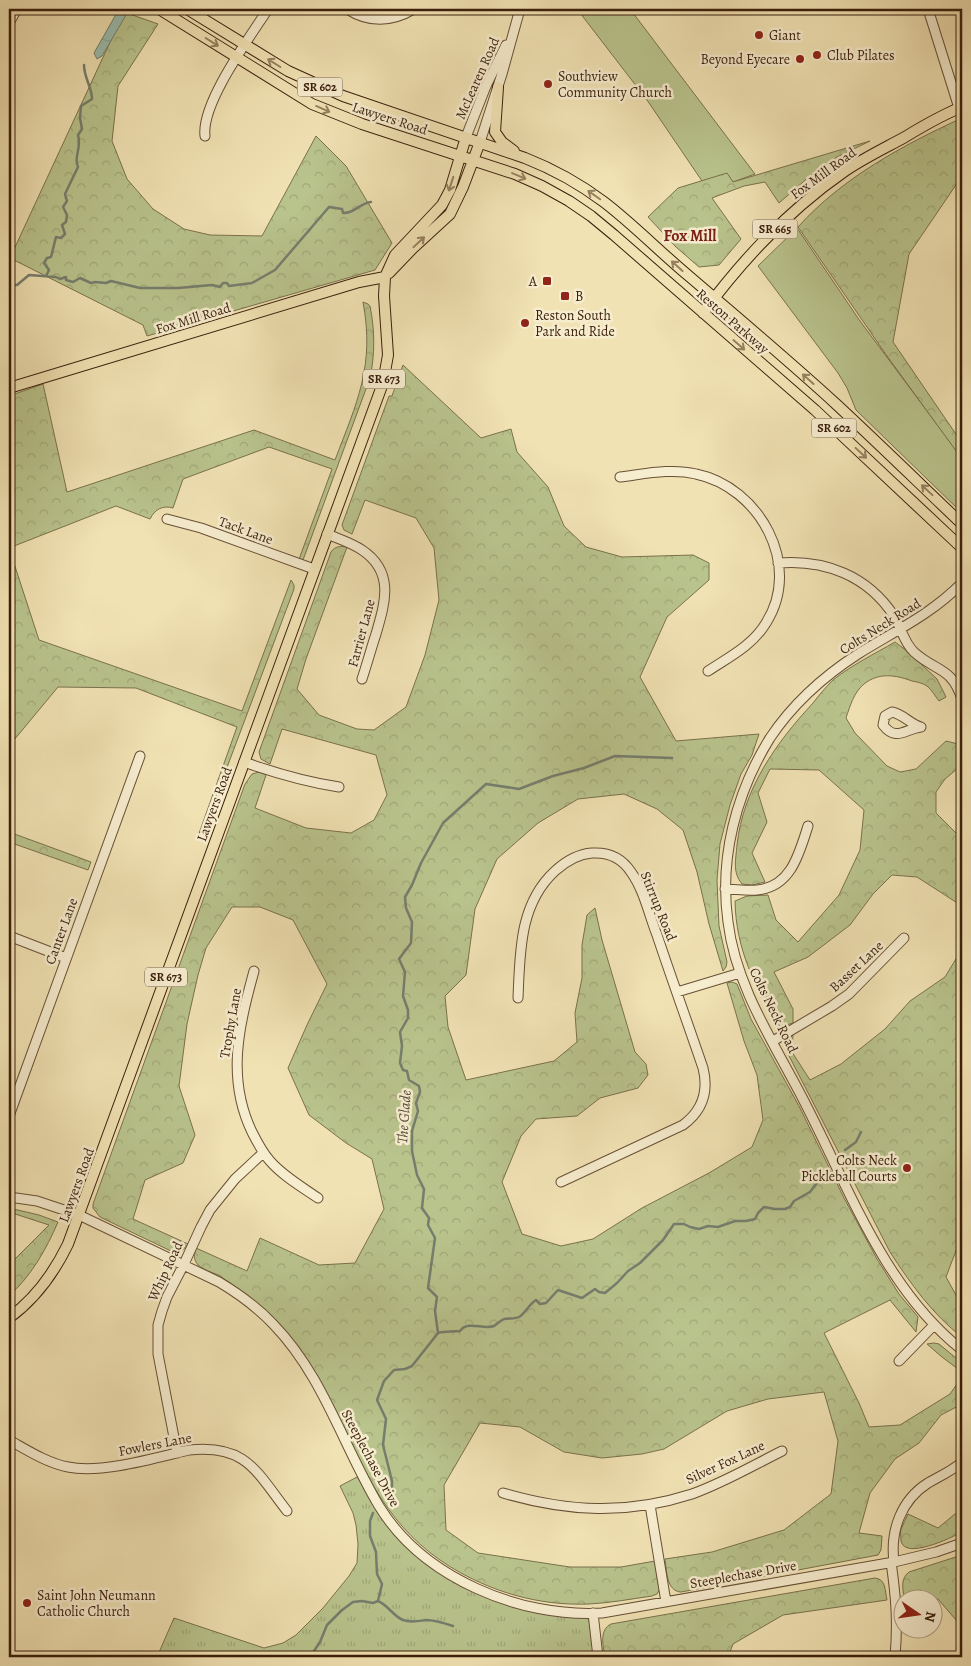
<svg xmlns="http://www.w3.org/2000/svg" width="971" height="1666" viewBox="0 0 971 1666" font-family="Alegreya,serif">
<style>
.grass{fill:#b9c38c;stroke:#7a714c}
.forest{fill:url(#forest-crowns);stroke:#7a714c}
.park{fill:url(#park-tufts);stroke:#7a714c}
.water{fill:url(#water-ripples);stroke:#757e6e}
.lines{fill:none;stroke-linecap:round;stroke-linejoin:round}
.stream{stroke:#757e6e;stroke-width:2.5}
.minor-casing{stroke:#685036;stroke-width:11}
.major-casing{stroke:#3b1f0c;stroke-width:12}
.minor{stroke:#f6ecce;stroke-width:9}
.major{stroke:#f1e2b3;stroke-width:10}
.oneway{stroke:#968060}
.poi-dot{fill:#8f2418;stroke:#f6ecce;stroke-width:2}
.labels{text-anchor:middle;stroke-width:5;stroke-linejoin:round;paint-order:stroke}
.shield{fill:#f6ecce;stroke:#735c46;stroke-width:1}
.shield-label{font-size:12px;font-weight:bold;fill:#3b1f0c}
.poi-label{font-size:14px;fill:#3b1f0c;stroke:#f6ecce;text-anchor:start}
.street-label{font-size:14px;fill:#3b1f0c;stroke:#f6ecce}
.water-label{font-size:15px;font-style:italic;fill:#584e3d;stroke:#f6ecce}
.quarter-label{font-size:16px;font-weight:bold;fill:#7a1f14;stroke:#f6ecce}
</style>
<defs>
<pattern id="forest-crowns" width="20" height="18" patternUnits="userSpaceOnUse" patternTransform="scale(1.25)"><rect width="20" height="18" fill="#b9c38c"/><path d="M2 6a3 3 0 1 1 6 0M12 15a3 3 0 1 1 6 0" fill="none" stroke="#a0a778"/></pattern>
<pattern id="park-tufts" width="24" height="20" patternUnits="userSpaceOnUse" patternTransform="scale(1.25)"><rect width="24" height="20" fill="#b9c38c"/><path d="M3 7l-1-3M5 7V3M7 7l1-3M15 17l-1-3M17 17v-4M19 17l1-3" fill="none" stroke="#a0a778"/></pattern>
<pattern id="water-ripples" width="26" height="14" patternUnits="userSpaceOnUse" patternTransform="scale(1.25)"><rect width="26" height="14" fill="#9bbdaf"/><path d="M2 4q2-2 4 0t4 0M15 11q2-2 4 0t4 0" fill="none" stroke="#86a295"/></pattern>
</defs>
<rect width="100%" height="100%" fill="#f1e2b3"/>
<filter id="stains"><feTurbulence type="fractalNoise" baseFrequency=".004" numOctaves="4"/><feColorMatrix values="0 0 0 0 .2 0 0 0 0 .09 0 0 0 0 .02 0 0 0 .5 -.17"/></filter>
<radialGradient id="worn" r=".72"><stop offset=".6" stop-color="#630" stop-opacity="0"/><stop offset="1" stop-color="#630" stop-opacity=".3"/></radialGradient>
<path class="grass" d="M577 9H630L755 174 733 182 727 174 702 181 647 100Z
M797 228 860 321 962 458V513L856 410 847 388 838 373 758 266Z"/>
<path class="forest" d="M124 12 158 24 118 86 112 141 127 179 153 209 184 229 210 235 262 236 316 136 346 166 392 243 375 270 147 336 143 325 10 258Z
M962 118V176L909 254 893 342 962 443V459L887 356 798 227C842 178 903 145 962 118Z
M870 141 837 157 810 176 779 203 765 182 744 186 712 198 741 239 719 265 699 267 676 247 648 217 678 188 727 173 733 182Z
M363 302 368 304 370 306C375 331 375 354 370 378L303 560 298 562 332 469 269 447 183 479 173 508C163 505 155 509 150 519L116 506 9 548V396L43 384 67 492 254 430 335 460C357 402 375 366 363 302Z
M403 365 481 438 511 429 517 452 548 487 564 526 586 547 622 557 693 555 709 563V580L667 617 640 677 676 741 759 734 752 755 741 774 730 805 720 844 717 880 719 926 727 962 726 967 723 971 709 924 697 872 683 830 657 809 624 794 578 799 538 823 497 859 475 909 466 975 445 996 448 1027 466 1080 554 1061 577 1042 575 1013 582 978V945L587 915 595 908 602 940 635 1052 646 1064 648 1075 638 1088 600 1098 577 1116 536 1119 521 1136 502 1182 522 1234 561 1246 593 1239 642 1208 709 1173 752 1147 763 1120 757 1075 744 1041 727 983 732 982 737 984 751 1019 799 1106 844 1198 877 1259 899 1294 918 1317 916 1332 890 1300 824 1333 859 1403 869 1427 900 1425 950 1394 962 1377V1404L941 1415 919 1443 895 1459 870 1493 859 1533 882 1536 881 1550 878 1555 681 1592C666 1591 667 1571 665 1559L712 1552 784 1530 831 1494 838 1441 824 1392 768 1399 727 1411 664 1449 642 1454 602 1458 564 1452 520 1427 480 1423 444 1485 446 1530 478 1553 570 1567H621L655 1561 660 1589 657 1594 652 1596C631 1599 610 1603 589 1604 539 1606 491 1592 449 1566 390 1529 367 1477 338 1417 327 1396 318 1373 303 1355 285 1335 268 1311 246 1295 237 1288 228 1281 218 1275 212 1272 203 1270 198 1265 193 1259 194 1254 196 1248L247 1271 260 1238 319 1265 355 1263 384 1209 372 1159 346 1143 309 1115 288 1068 307 1025 327 984 293 920 260 907H232L206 948 198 975 187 1024 179 1086 195 1135 183 1163 145 1180 133 1219 188 1244 183 1250 179 1252H173L100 1217 93 1208V1204L245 784 252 774 259 772 266 775 255 808 306 828 351 833 374 820 387 795 376 755 282 729 270 764 261 759 259 752 331 552C335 546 341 546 347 547L306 659 297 689 319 715 357 729 374 730 406 707 425 655 439 600 434 548 416 518 365 500 352 534 344 530 342 525 389 396H392Z
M9 548 39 640 242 711 291 580 294 585V589L214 802 197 839 237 727 136 688 58 687 9 746V695L13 687 9 683Z
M895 642 907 651 937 679 946 697 939 701C935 696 932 690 927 686 923 683 917 682 912 681 896 675 879 672 864 684 854 692 850 706 846 718L855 733 887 766 900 772 916 769 946 741 958 744 961 758 957 769 945 779 936 792V813L962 839V906L917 877 892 875 873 894 850 925 808 957 774 972 793 1009V1023L780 1027C755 987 736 950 735 901L747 896 768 895 776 920 798 942 839 895 860 850 864 810 819 770 770 769 758 793 767 822 752 853 765 882 752 885 742 884C732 872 736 859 737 845 743 789 776 743 813 703 819 695 826 687 833 680 850 666 876 653 895 642Z
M9 832 91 862 88 870 9 842Z
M962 949V1235L946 1277 962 1306V1337C933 1315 910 1283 890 1252L786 1050 787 1041 793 1035 792 1052 810 1080 841 1064 885 1029 910 1001 945 977Z
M9 1208 39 1215 58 1222C46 1250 31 1276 9 1296V1265L49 1225 9 1212Z
M934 1343 939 1344 962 1363V1372L942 1357 927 1344Z
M962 1511V1532C951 1538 905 1560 901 1541 901 1537 900 1532 901 1529 903 1524 906 1519 908 1514L938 1528 955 1514Z
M962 1555V1627L938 1599 904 1598C903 1589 900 1579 909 1572Z
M875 1578C886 1579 885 1591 887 1600L783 1615 733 1644 728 1657H605C603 1646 599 1630 611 1624Z"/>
<path class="park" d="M357 1477 385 1514 432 1562 511 1602 593 1613 598 1657H157L174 1618 264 1648 283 1643 296 1635 323 1608 349 1576 357 1563 358 1544 356 1525 353 1513 340 1486Z"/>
<path class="water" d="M119 9 129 10 102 56 97 59 94 53Z"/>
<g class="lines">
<path class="stream" d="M46 276 49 270 44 263 47 258 51 257 56 237 61 238 65 234 62 225 66 222 67 215 63 207 67 201 65 194 78 167C73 158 82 148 78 135L82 129 80 118 81 106 92 99C92 87 84 78 84 65
M9 285H17L29 275 56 277 60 279 66 277V280L73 282 80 278 91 283 95 282 106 283 111 281 140 288H178L212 285 220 287 223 283H227L229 286 252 283 275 270 329 207 342 209 343 213C354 214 360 203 371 202
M845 1150 856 1142 861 1132
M438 1333C445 1331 452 1332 460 1331 468 1320 483 1330 494 1326 497 1324 500 1321 504 1319 509 1318 515 1319 519 1317 525 1314 529 1304 536 1300L540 1304 546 1303 558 1290 582 1298 595 1289 599 1292 605 1293 617 1283 628 1271 640 1263 663 1240 674 1224H684L690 1227 699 1229 708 1226 718 1227 735 1221H746L755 1219 758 1213 764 1207 775 1209H785L790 1207 794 1201 810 1192 825 1172
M386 1495 392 1486V1481L383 1445 386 1419 377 1400 384 1381 394 1370 405 1369 412 1366 438 1333 435 1311 437 1297 428 1288 435 1238 428 1225 429 1218 422 1208 424 1189 417 1175 412 1151V1131L418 1111 416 1103 420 1092 419 1086 409 1080 407 1071 403 1070 400 1063 402 1046 400 1032 408 1018V1010L403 996 405 972 399 959 411 943 412 922 406 908 405 897 412 885 421 863 443 823 486 784 519 789 553 776 584 768 615 756 672 758
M373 1513 370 1521V1536L376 1552 377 1574 382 1584 378 1601
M378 1601C388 1605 393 1616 403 1620 411 1623 418 1621 426 1620 435 1620 444 1623 453 1626
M310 1657 320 1642 327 1625 342 1610 353 1602 362 1601 373 1603 378 1601"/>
<g class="minor-casing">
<path id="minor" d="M347 9C369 23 392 22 414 9
M928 9 959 108
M9 23 17 9
M205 136C201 103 250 37 268 9
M466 137 486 86 506 45
M480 142 502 74 520 9
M620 477C645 474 671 468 696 474 759 487 803 565 766 623 753 645 729 657 708 671
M167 519 201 528 314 569
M327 534C339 539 352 543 362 550 395 572 385 603 376 634 371 649 367 664 362 679
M778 563C825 559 868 576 894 616 901 627 904 643 914 652 936 672 951 666 962 699
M962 583C929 616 896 630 858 654 824 676 792 705 770 738 736 793 719 858 728 922 736 989 777 1047 807 1107 850 1191 886 1290 962 1350
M892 712C903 714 910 724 921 727 905 729 896 742 883 725L885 716Z
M244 762C275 773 306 782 339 787
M725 889C735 889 746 891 757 890 791 887 799 854 808 826
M9 936 66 958
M254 971C239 1026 226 1078 252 1132 257 1142 262 1152 270 1161 283 1176 302 1187 318 1198
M677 992 740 973
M518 998C520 953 519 904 555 871 566 861 578 854 592 853 608 852 622 858 631 872 644 890 649 915 657 935 672 980 688 1024 703 1068 709 1092 702 1111 683 1125L561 1182
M773 1041 832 1006 849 994 904 938
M9 1116 140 756
M9 1197 37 1201 79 1215 219 1282C239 1294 257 1307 273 1324 323 1375 343 1446 379 1506 423 1578 520 1618 602 1613L894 1562 936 1552 962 1543
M899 1361 934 1325
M9 1440C27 1450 47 1463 68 1467 101 1474 155 1458 189 1450 246 1444 256 1471 287 1511
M177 1453 158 1354V1325L162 1311 167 1297 184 1264 201 1227 210 1210 235 1179 263 1153
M503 1493C568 1512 627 1515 692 1494 723 1483 752 1466 782 1451
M650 1505 666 1602
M891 1562C896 1597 898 1622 895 1657
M894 1562C890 1531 901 1500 928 1483 940 1476 952 1471 962 1462
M593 1613 598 1657"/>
</g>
<g class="major-casing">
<path id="major" d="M159 9 312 104 362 124 515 174 542 186 569 201 591 216 614 235 815 410 962 548
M187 9 288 71 343 96 525 158C553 169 580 184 604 202 634 225 661 253 690 277 739 319 788 360 836 404 878 443 920 484 962 524
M498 87 495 132 502 142 514 151
M389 273 413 248 450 214 463 187 480 142
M703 313C743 259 790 209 845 171 864 158 885 148 905 137 923 126 942 115 962 107
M9 388 359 282 385 277
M9 1318C35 1299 54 1273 68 1244L383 383 388 355 384 296 385 277 395 255 442 205 450 190 466 137"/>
</g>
<use href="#minor" class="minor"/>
<use href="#major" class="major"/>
</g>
<defs><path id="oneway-shaft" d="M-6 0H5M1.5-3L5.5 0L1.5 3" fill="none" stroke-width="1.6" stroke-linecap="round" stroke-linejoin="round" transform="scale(1.25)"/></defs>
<g class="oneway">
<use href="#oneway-shaft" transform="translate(212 42) rotate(32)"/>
<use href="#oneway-shaft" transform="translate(274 63) rotate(-148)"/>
<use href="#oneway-shaft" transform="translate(323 109) rotate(24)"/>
<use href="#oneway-shaft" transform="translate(519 176) rotate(23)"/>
<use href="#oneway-shaft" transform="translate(451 184) rotate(108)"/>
<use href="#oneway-shaft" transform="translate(594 195) rotate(-145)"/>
<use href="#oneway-shaft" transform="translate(419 242) rotate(-43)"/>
<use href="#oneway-shaft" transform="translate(677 266) rotate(-138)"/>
<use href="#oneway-shaft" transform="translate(739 345) rotate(41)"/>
<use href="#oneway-shaft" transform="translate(808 379) rotate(-138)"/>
<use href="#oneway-shaft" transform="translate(861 453) rotate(43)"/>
<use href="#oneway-shaft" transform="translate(927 490) rotate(-137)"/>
</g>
<g class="poi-dot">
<circle cx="759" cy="35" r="5"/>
<circle cx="817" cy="55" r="5"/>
<circle cx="800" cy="59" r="5"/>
<circle cx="548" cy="84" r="5"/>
<rect x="542" y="276" width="10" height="10" rx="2.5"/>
<rect x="560" y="291" width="10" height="10" rx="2.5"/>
<circle cx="525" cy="323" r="5"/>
<circle cx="907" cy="1168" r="5"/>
<circle cx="27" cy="1603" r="5"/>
</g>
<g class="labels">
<g class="shield">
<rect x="297.5" y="77.5" width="45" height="19" rx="4"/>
<rect x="752.5" y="219.5" width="45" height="19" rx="4"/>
<rect x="363" y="369.5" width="42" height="19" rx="4"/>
<rect x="811.5" y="418.5" width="45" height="19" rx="4"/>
<rect x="145" y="967.5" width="42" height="19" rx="4"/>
</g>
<g class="shield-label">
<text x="320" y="91">SR 602</text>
<text x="775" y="233">SR 665</text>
<text x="384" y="383">SR 673</text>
<text x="834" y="432">SR 602</text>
<text x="166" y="981">SR 673</text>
</g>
<g class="poi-label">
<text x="769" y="40">Giant</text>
<text x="827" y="60">Club Pilates</text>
<text x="790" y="64" text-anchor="end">Beyond Eyecare</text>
<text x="558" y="81">Southview<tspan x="558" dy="16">Community Church</tspan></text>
<text x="537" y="286" text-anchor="end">A</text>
<text x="575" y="301">B</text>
<text x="535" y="320">Reston South<tspan x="535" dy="16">Park and Ride</tspan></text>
<text x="897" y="1165" text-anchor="end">Colts Neck<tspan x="897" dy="16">Pickleball Courts</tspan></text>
<text x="37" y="1600">Saint John Neumann<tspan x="37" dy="16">Catholic Church</tspan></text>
</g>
<g class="street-label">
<text transform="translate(477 78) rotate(-66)" y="5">McLearen Road</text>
<text transform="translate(390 118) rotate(18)" y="5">Lawyers Road</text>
<text transform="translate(823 173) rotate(-36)" y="5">Fox Mill Road</text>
<text transform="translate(193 318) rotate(-17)" y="5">Fox Mill Road</text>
<text transform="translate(733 321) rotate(41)" y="5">Reston Parkway</text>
<text transform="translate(246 530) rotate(20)" y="5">Tack Lane</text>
<text transform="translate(880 626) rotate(-32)" y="5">Colts Neck Road</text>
<text transform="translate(361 633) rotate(-75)" y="5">Farrier Lane</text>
<text transform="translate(214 804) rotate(-70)" y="5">Lawyers Road</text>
<text transform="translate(659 906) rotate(68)" y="5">Stirrup Road</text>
<text transform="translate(61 931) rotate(-70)" y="5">Canter Lane</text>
<text transform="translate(856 966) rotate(-43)" y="5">Basset Lane</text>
<text transform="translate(774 1010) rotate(64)" y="5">Colts Neck Road</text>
<text transform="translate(230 1023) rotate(-80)" y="5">Trophy Lane</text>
<text transform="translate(76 1185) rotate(-70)" y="5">Lawyers Road</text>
<text transform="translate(165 1271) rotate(-65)" y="5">Whip Road</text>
<text transform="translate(155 1444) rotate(-11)" y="5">Fowlers Lane</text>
<text transform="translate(371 1458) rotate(62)" y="5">Steeplechase Drive</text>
<text transform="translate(725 1462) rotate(-25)" y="5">Silver Fox Lane</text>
<text transform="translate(743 1574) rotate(-10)" y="5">Steeplechase Drive</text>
</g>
<g class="water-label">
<text transform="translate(404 1117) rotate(-86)" y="5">The Glade</text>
</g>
<g class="quarter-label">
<text x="690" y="241">Fox Mill</text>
</g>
</g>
<rect width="971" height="1666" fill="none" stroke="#f1e2b3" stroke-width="30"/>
<rect x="10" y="10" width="951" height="1646" fill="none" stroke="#3b1f0c" stroke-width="2.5"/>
<rect x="15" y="15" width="941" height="1636" fill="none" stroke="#3b1f0c"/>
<g transform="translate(918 1614) rotate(103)"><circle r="24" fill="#f6ecce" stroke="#ab9a80"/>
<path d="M0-4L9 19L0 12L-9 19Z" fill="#8f2418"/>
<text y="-8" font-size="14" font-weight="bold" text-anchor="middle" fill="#3b1f0c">N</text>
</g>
<rect width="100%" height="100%" filter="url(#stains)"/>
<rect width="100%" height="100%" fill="url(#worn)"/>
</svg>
